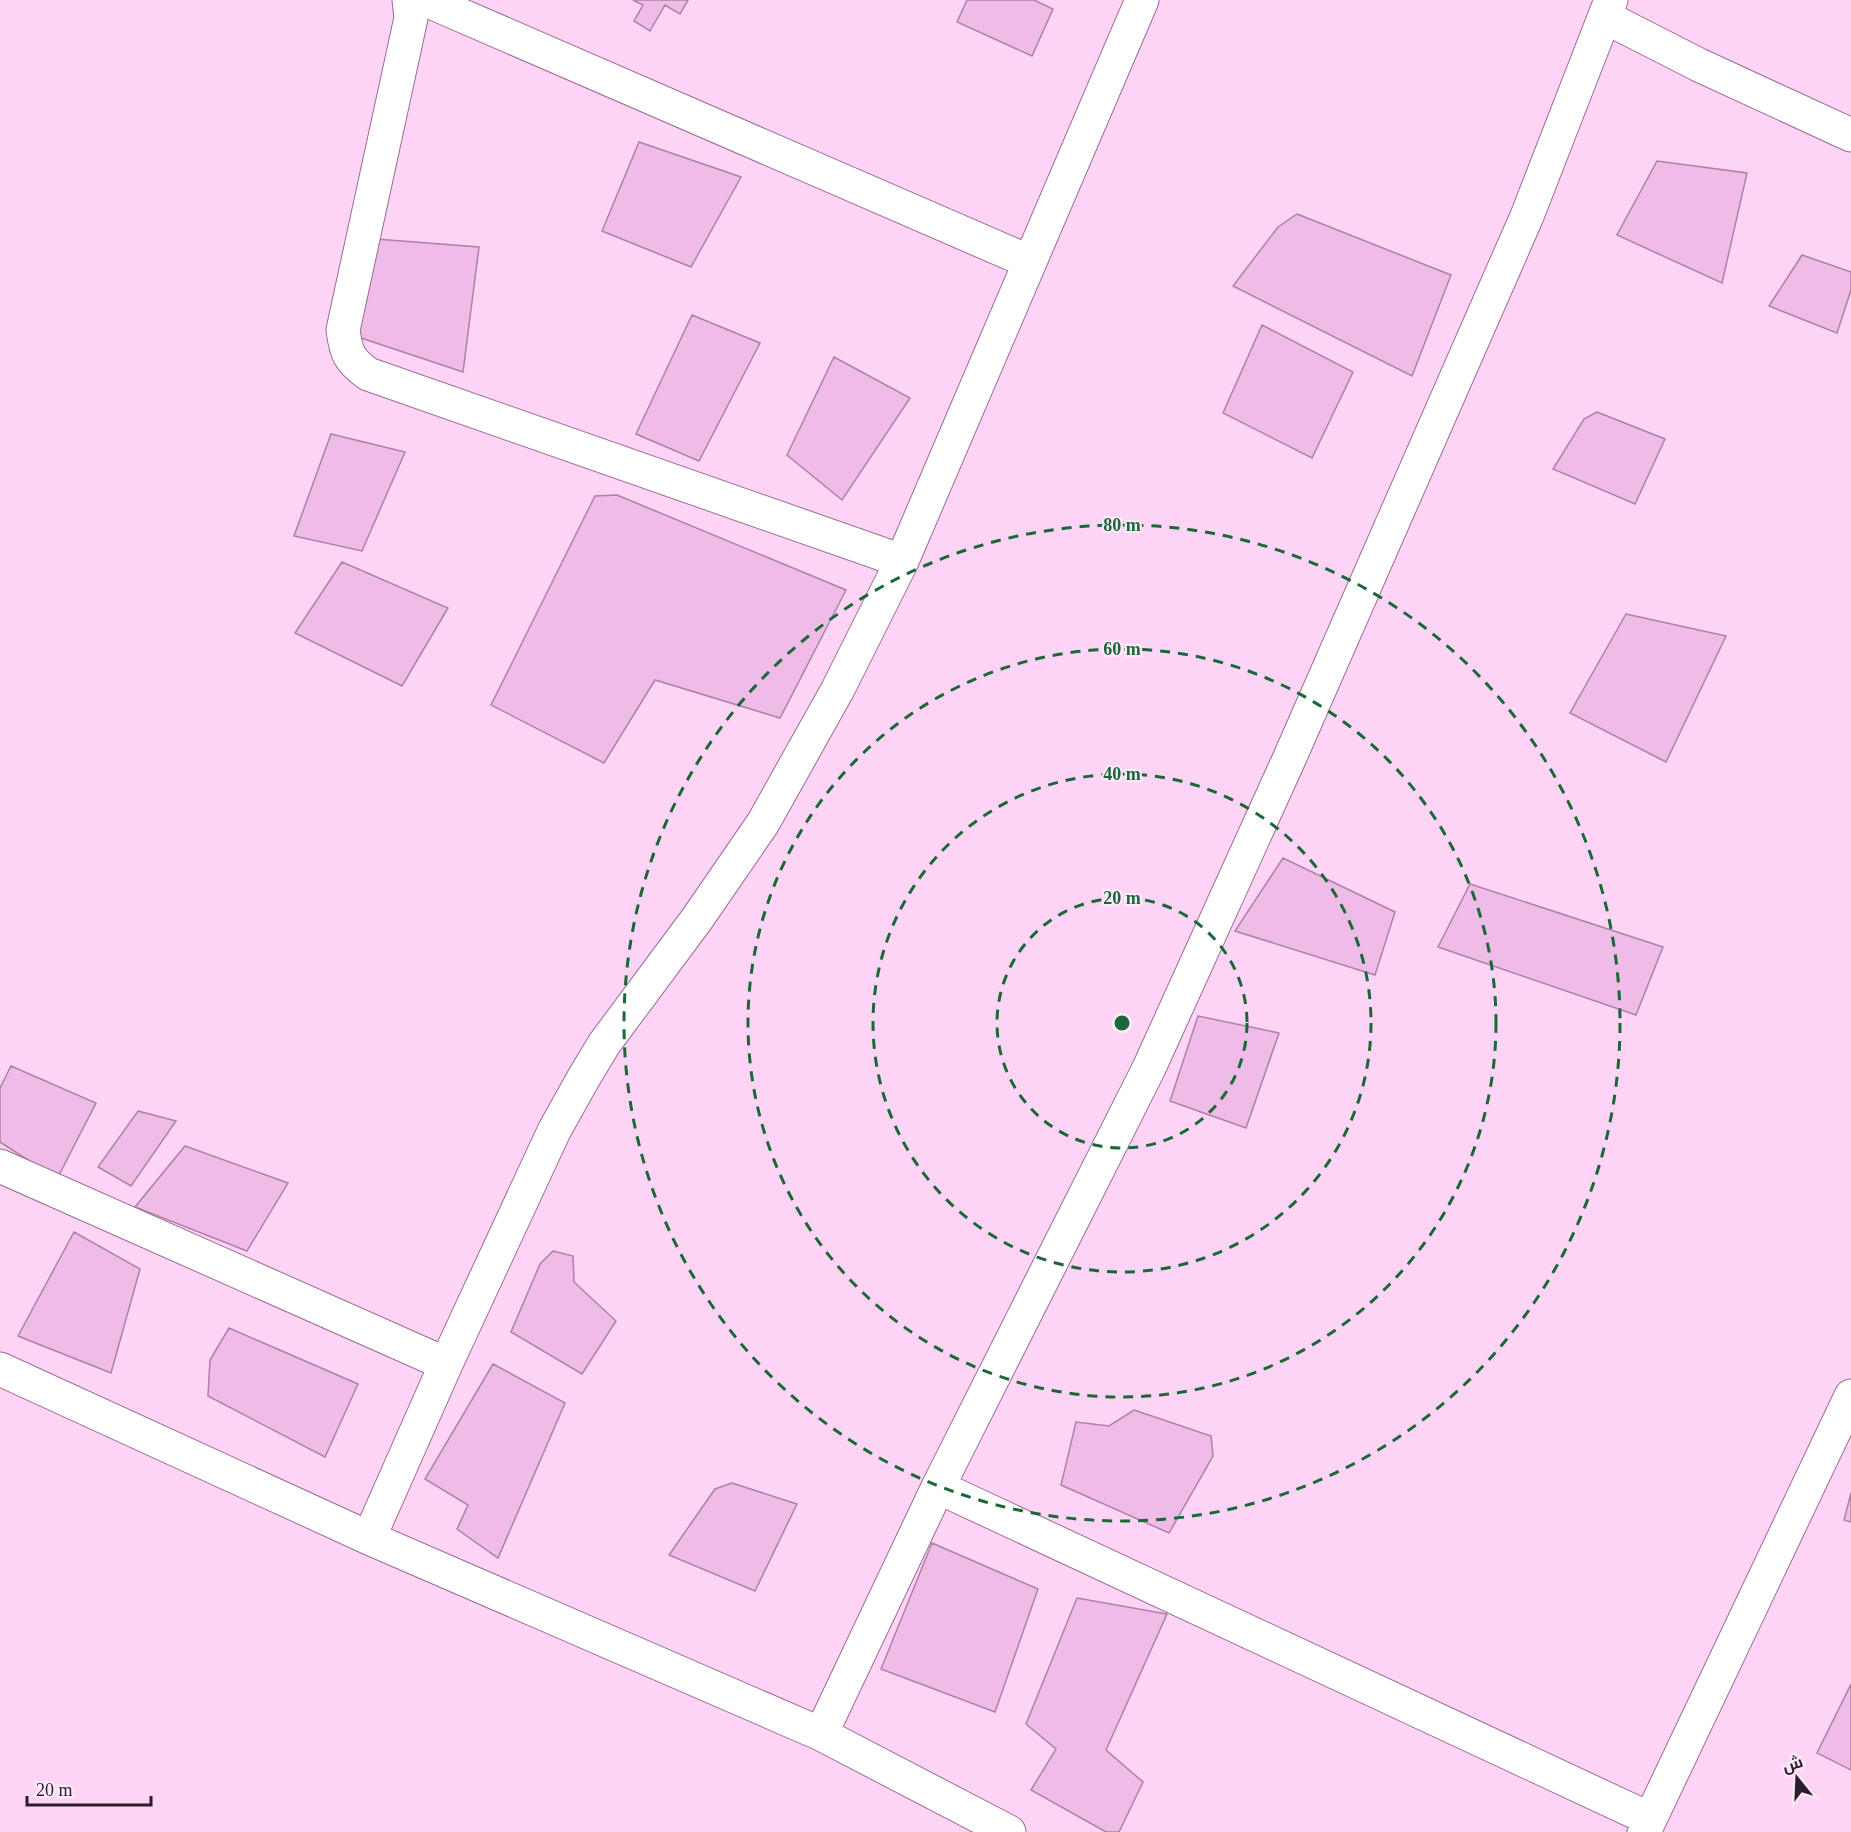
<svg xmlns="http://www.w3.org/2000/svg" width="1851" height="1832" viewBox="0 0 1851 1832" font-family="'Times New Roman',Cairo,serif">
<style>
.building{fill:#eebce6;stroke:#af80a8;stroke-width:1.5}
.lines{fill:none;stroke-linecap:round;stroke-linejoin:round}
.street-casing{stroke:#9a6c93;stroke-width:35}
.street{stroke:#fff;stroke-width:33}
.ring{fill:none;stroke:#1a6838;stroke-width:3;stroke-dasharray:10 8}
.centre{fill:#1a6838;stroke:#fee9fa;stroke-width:3}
.ring-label{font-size:18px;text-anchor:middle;font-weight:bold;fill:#1a6838;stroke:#fee9fa;stroke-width:4.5;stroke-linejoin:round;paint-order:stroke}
</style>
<rect width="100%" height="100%" fill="#fdd4f6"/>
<path class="building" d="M633 0H688L680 14 665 5 650 31 634 21 643 5Z
M967 0H1034L1053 9 1032 56 957 22Z
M639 142 741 177 691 267 602 231Z
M1657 161 1747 173 1722 283 1617 235Z
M1297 214 1451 275 1412 376 1233 286 1278 227Z
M376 239 479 247 463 372 358 337Z
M1802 255 1851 272V290L1837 333 1769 306Z
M692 315 760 343 699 461 636 434Z
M1262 325 1353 372 1312 458 1223 413Z
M834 357 910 398 842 500 787 455Z
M1597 412 1665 439 1635 504 1553 469 1584 419Z
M331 434 405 452 362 551 294 536Z
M617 495 846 590 780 718 655 680 604 763 491 705 595 496Z
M342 562 448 608 402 686 295 633Z
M1626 614 1726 636 1666 762 1570 713Z
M1283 858 1395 912 1375 975 1235 931Z
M1470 884 1663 947 1636 1015 1438 947Z
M1198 1016 1279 1033 1246 1128 1170 1101Z
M11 1066 96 1103 57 1179 0 1142V1088Z
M138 1111 176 1121 131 1186 98 1167Z
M185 1146 288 1183 247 1251 135 1207Z
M74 1232 140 1269 111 1373 18 1336Z
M553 1251 573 1256 574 1282 616 1321 582 1374 511 1332 540 1264Z
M229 1328 358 1384 325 1457 208 1396 210 1360Z
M493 1364 565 1403 498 1558 457 1529 468 1505 425 1479Z
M1134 1410 1211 1436 1213 1456 1169 1533 1061 1485 1076 1422 1109 1426Z
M732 1483 797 1504 755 1591 669 1555 715 1489Z
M1851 1493V1522L1844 1520Z
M932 1543 1038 1589 995 1712 881 1669Z
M1077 1598 1167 1614 1106 1750 1143 1782 1119 1832H1106L1031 1790 1056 1749 1026 1724Z
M1851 1684V1770L1817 1753Z"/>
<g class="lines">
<g class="street-casing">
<path id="street" d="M409 0 411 18 343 330C346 353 349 360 368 374L902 561
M426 0 1030 262
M1605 17 1699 65 1851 135
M0 1166 446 1364
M0 1369 369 1538 821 1734 1009 1832
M938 1487 1650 1819
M369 1538 446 1364 554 1131 583 1079 604 1044 697 919 763 823 838 689 902 561 1142 0
M821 1734 938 1487 1149 1068 1290 757 1527 216 1611 0
M1644 1832 1851 1396"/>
</g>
<use href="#street" class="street"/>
</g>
<g class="ring">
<circle cx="1122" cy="1023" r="125"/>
<circle cx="1122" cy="1023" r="249"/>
<circle cx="1122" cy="1023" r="374"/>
<circle cx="1122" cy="1023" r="498"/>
</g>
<circle cx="1122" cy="1023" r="9" class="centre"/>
<g class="ring-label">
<text x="1122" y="531">80 m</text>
<text x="1122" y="655">60 m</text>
<text x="1122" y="780">40 m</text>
<text x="1122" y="904">20 m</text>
</g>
<g transform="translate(1797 1778) rotate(342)" stroke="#fee9fa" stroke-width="4.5" paint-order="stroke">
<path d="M0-4.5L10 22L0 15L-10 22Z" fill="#2e1b2b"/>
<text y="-9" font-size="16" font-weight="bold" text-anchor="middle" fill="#2e1b2b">ش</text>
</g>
<path d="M27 1796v9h124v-9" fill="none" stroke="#2e1b2b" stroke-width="3"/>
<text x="36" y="1796" font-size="18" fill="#2e1b2b" stroke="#fee9fa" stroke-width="4.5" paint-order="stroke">20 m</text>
</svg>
